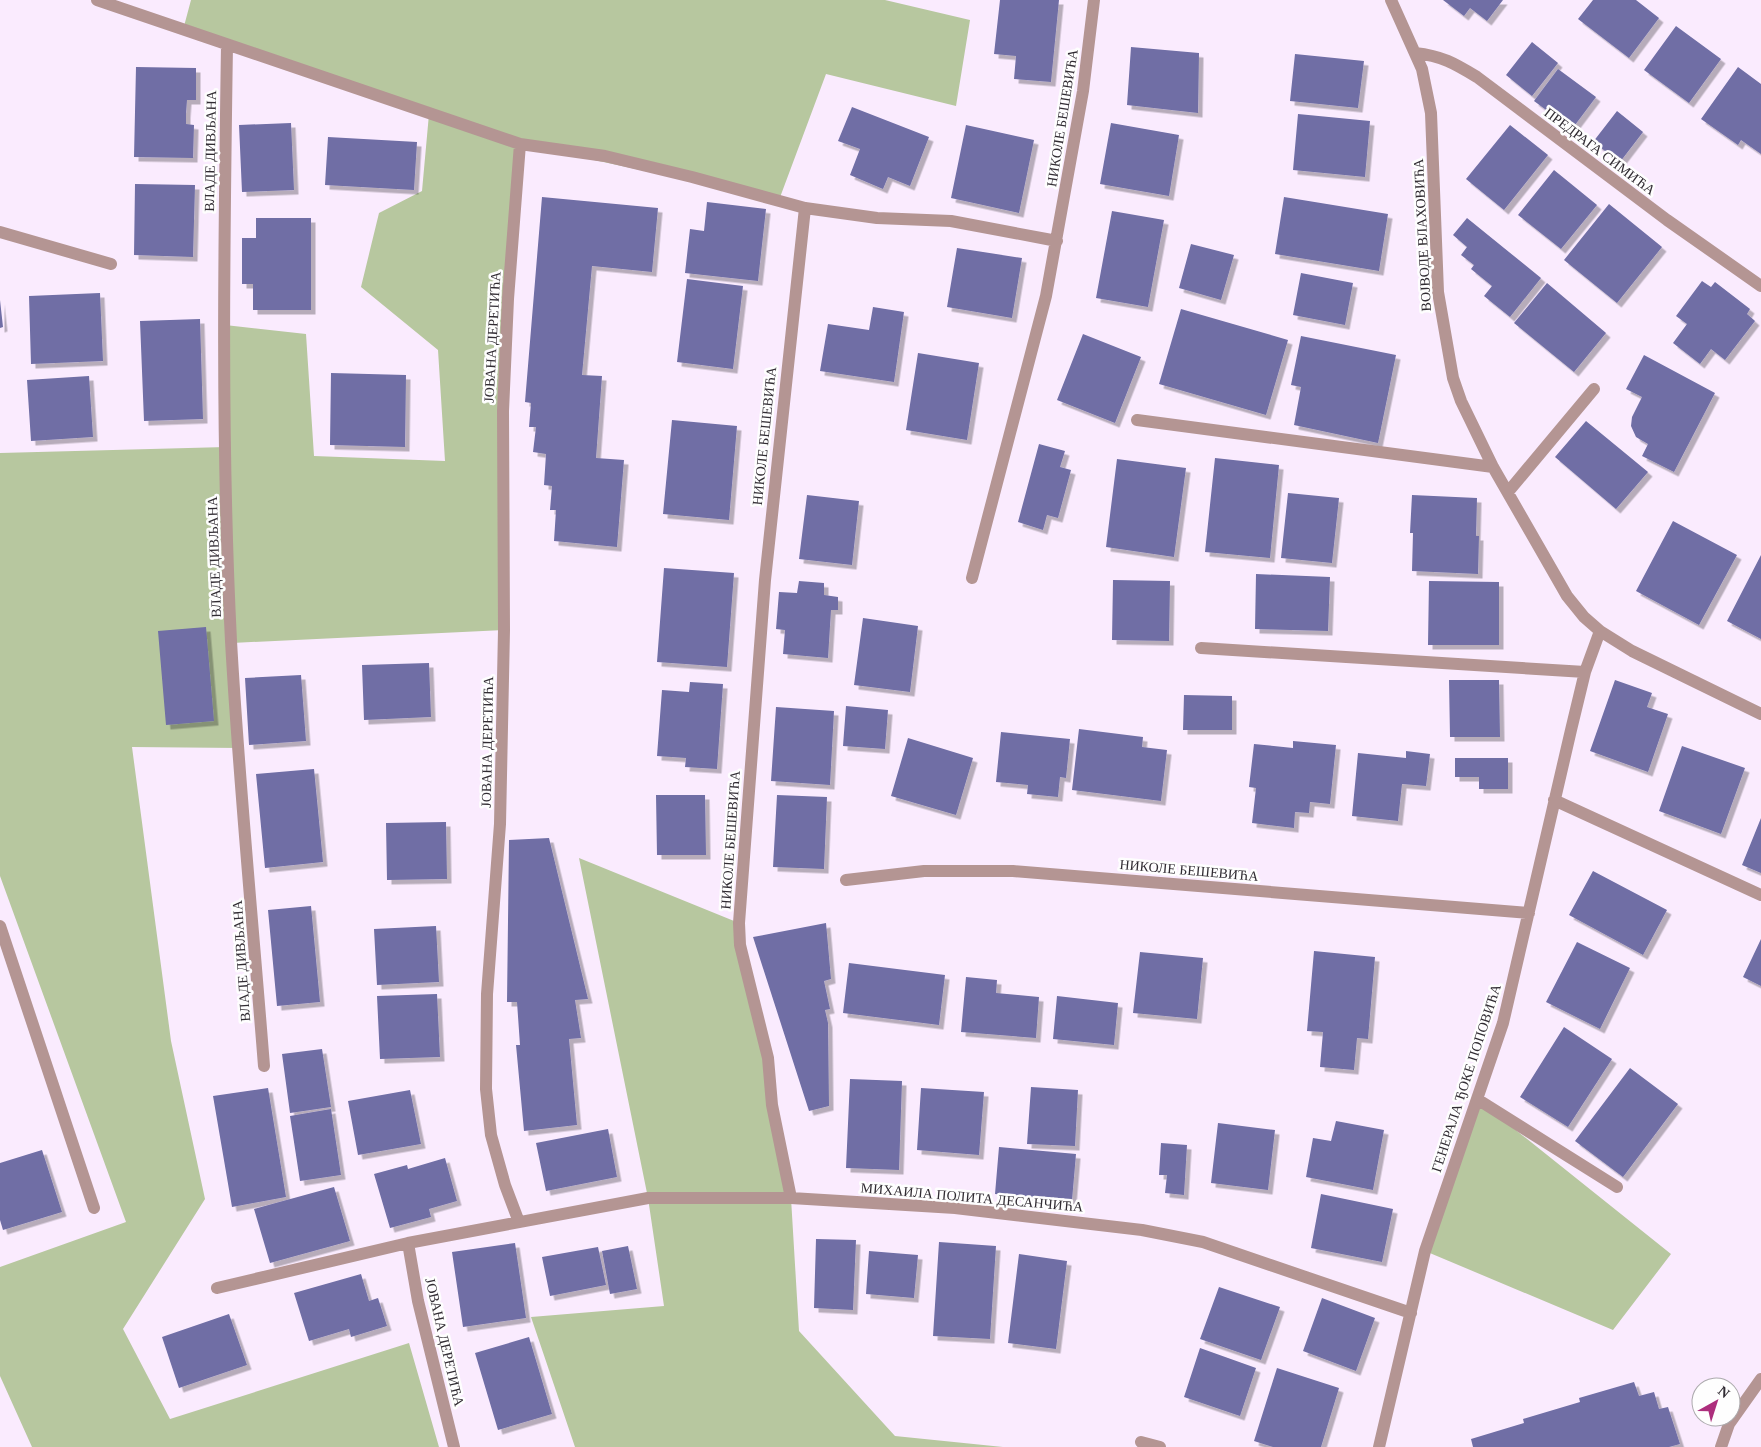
<svg xmlns="http://www.w3.org/2000/svg" width="1761" height="1447" viewBox="0 0 1761 1447" font-family="Georgia,serif">
<style>
.green{fill:#b7c79f}
.building{fill:#6f6ea5;filter:url(#shadow)}
.lines{fill:none;stroke-linecap:round;stroke-linejoin:round}
.minor{stroke:#b49593;stroke-width:12}
.labels{text-anchor:middle;stroke-width:5;stroke-linejoin:round;paint-order:stroke}
.street-label{font-size:14px;fill:#312c33;stroke:#fefefe}
</style>
<defs>
<filter id="shadow"><feDropShadow dx="4.5" dy="4.5" stdDeviation="0" flood-color="#0004"/></filter>
</defs>
<rect width="100%" height="100%" fill="#faebfe"/>
<path class="green" d="M191 0H885L970 20 956 106 826 74 779 200 520 144 508 299 504 630 232 643 240 748 132 747 171 1041 205 1199 123 1329 170 1419 409 1343 439 1447H32L0 1376V1267L126 1222 0 876V453L226 447 225 325 306 334 314 456 445 461 438 350 361 287 379 213 422 191 429 114 183 30Z
M579 858 739 923 791 1198 799 1331 895 1436 1003 1447H575L531 1317 664 1306 648 1198Z
M1477 1099 1671 1254 1613 1330 1425 1251Z"/>
<path class="building" d="M1000 0H1059L1051 82 1014 79 1016 56 994 54Z
M1443 0H1503L1487 21 1470 8 1464 16Z
M1593 0H1636L1659 18 1629 58 1578 19Z
M1676 26 1721 59 1689 103 1644 70Z
M1532 42 1558 63 1532 96 1506 75Z
M1131 47 1199 53 1198 113 1127 105Z
M1295 54 1364 61 1358 108 1290 101Z
M136 67 196 68V100H187L186 113V124L194 125 193 158 134 157Z
M1738 67 1761 84V154L1741 140 1738 145 1701 119Z
M1558 69 1596 97 1572 129 1534 101Z
M852 107 929 137 910 186 888 177 883 189 850 175 860 149 838 141Z
M1617 111 1643 132 1620 162 1593 142Z
M1298 114 1370 121 1365 177 1293 170Z
M291 123 294 190 242 192 239 125Z
M1111 123 1179 135 1169 196 1100 184Z
M966 125 1034 140 1019 213 951 198Z
M1510 125 1548 155 1504 210 1466 179Z
M328 137 417 142 414 190 325 185Z
M1554 170 1597 205 1561 249 1518 215Z
M135 184 195 185 193 257 134 255Z
M542 197 658 208 652 272 592 266 582 375 602 376 596 458 624 460 617 547 554 541 556 510H550L552 486 544 485 546 454 533 452 536 427H529L531 403 525 402Z
M1284 197 1388 214 1379 271 1275 254Z
M707 202 766 209 758 281 685 273 690 229 704 231Z
M1609 204 1662 247 1617 303 1564 260Z
M1112 211 1164 220 1148 307 1096 298Z
M256 218H311V310H253V284H242V238H256Z
M1467 218 1541 278 1510 317 1484 296 1492 286 1471 269 1474 265 1461 255 1467 247 1453 235Z
M1191 244 1234 255 1221 300 1179 288Z
M957 248 1022 258 1012 318 947 307Z
M1301 273 1353 283 1345 325 1293 315Z
M687 279 743 286 733 369 677 362Z
M1702 281 1711 287 1715 282 1750 309 1747 314 1755 321 1725 360 1711 349 1700 364 1673 343 1687 324 1676 316Z
M1547 283 1606 333 1574 372 1514 323Z
M100 293 103 361 31 364 29 296Z
M0 300 3 327 0 328Z
M873 307 904 312 894 382 820 371 828 324 869 330Z
M1181 309 1288 340 1266 415 1159 384Z
M200 319 203 419 144 421 140 321Z
M1083 334 1141 357 1115 423 1057 400Z
M1301 336 1396 355 1378 443 1294 425 1301 387 1291 385Z
M918 353 979 363 967 440 906 430Z
M1644 355 1715 393 1674 472 1642 456 1648 444 1636 437 1631 426 1632 417 1642 397 1626 389Z
M331 373 406 375 405 447 330 445Z
M89 376 93 437 31 441 27 380Z
M672 420 737 426 729 520 663 514Z
M1586 421 1648 472 1616 509 1555 457Z
M1039 444 1065 451 1060 467 1071 470 1058 518 1047 515 1043 530 1018 522Z
M1215 458 1279 465 1270 558 1205 552Z
M1117 459 1186 468 1174 557 1106 547Z
M1288 493 1339 498 1332 563 1281 558Z
M807 495 859 501 852 565 799 559Z
M1412 495 1477 498 1476 536H1479L1478 574 1412 571 1413 533H1410Z
M1673 521 1737 555 1699 625 1636 591Z
M1761 555V639L1727 621Z
M664 568 734 573 727 667 657 662Z
M1256 574 1330 577 1328 631 1255 629Z
M1113 580 1170 581 1169 641 1112 640Z
M799 581 824 583V595L838 597V610H831L828 658 783 654 785 630 776 629 779 592 797 593Z
M1429 581 1499 582V645H1428Z
M863 618 918 626 910 692 854 685Z
M206 627 214 721 166 725 158 631Z
M429 663 431 717 364 720 362 665Z
M301 675 306 741 249 745 245 678Z
M1449 680H1499L1500 737H1450Z
M1615 680 1652 693 1647 707 1668 714 1648 772 1590 751Z
M690 682 723 684 717 769 685 767 686 758 657 756 662 690 689 692Z
M1184 695 1232 696V730H1183Z
M846 706 888 710 885 749 843 746Z
M776 707 834 711 830 785 771 781Z
M1079 729 1143 737 1142 747 1167 750 1161 801 1072 790Z
M1001 732 1070 739 1066 778 1060 777 1058 797 1027 794 1028 785 996 782Z
M908 738 973 758 956 815 891 796Z
M1293 741 1336 745 1330 804 1310 802 1309 813 1295 812 1294 828 1252 823 1256 788 1249 787 1254 744 1293 748Z
M1682 746 1745 768 1721 834 1659 811Z
M1406 751 1430 754 1426 786 1402 784 1398 821 1352 816 1358 753 1406 758Z
M1455 758H1508V789H1479V777H1455Z
M314 769 323 862 265 868 256 774Z
M656 795H705L706 855H657Z
M777 795 827 797 824 869 773 867Z
M1761 818V873L1742 865Z
M446 822 447 879 387 880 386 823Z
M549 838 588 999 575 1000 581 1038 569 1039 577 1125 524 1131 516 1045H520L517 1002H507L509 840Z
M1593 871 1667 910 1643 955 1569 915Z
M311 906 320 1002 277 1006 268 910Z
M826 923 831 979 824 981 830 1009 825 1010 828 1023 829 1106 809 1111 753 937Z
M436 926 439 982 377 985 374 929Z
M1761 939V986L1743 977Z
M1577 942 1630 968 1600 1029 1546 1002Z
M1314 951 1375 957 1368 1039 1357 1038 1354 1070 1320 1067 1323 1032 1307 1031Z
M1140 952 1203 958 1197 1019 1133 1013Z
M849 963 945 975 939 1025 843 1013Z
M966 977 997 980 996 993 1039 997 1036 1038 961 1032Z
M437 994 440 1057 380 1059 377 996Z
M1057 996 1118 1003 1114 1045 1053 1039Z
M1564 1027 1612 1059 1568 1127 1520 1097Z
M322 1049 331 1107 290 1113 282 1054Z
M1630 1068 1678 1104 1623 1177 1575 1141Z
M850 1079 902 1081 899 1170 846 1168Z
M1031 1087 1078 1090 1075 1146 1027 1144Z
M268 1088 286 1197 232 1207 213 1096Z
M921 1088 984 1092 979 1155 917 1150Z
M410 1090 421 1144 358 1155 348 1101Z
M331 1109 341 1175 300 1181 290 1116Z
M1336 1121 1384 1130 1373 1190 1306 1177 1313 1138 1331 1141Z
M1218 1123 1275 1130 1268 1190 1211 1183Z
M608 1129 617 1177 546 1191 536 1143Z
M1161 1143 1187 1145 1184 1195 1165 1193 1167 1175H1159Z
M999 1147 1076 1154 1072 1200 995 1194Z
M42 1150 62 1212 3 1230 0 1220V1163Z
M445 1158 457 1201 429 1209 431 1217 390 1228 374 1174 407 1165 408 1169Z
M334 1187 350 1241 270 1263 254 1209Z
M1321 1194 1393 1209 1382 1262 1311 1248Z
M816 1239 856 1240 853 1310 814 1308Z
M939 1242 996 1246 990 1339 933 1336Z
M515 1243 526 1318 463 1327 452 1252Z
M628 1246 637 1289 610 1294 602 1251Z
M598 1247 606 1285 550 1296 542 1257Z
M869 1251 918 1255 914 1298 866 1294Z
M1019 1254 1067 1261 1056 1349 1008 1343Z
M361 1274 369 1301 378 1298 387 1326 351 1337 349 1329 309 1341 294 1293Z
M1219 1287 1280 1307 1261 1360 1200 1339Z
M1322 1298 1375 1318 1356 1371 1303 1351Z
M229 1314 247 1365 179 1388 162 1337Z
M529 1337 552 1414 498 1430 475 1353Z
M1200 1348 1256 1368 1240 1416 1184 1397Z
M1277 1368 1339 1388 1321 1447H1273L1254 1441Z
M1634 1382 1639 1396 1654 1392 1659 1409 1668 1407 1680 1444 1669 1447H1473L1471 1439 1524 1423 1523 1419 1580 1402 1579 1398Z"/>
<g class="lines">
<path class="minor" d="M97 0 520 144 605 156 692 177 805 208 877 218 951 221 1057 241
M1391 0 1422 69 1431 113 1438 292 1453 378 1461 401 1493 467 1567 596 1584 617 1600 631 1632 651 1761 714
M227 45C224 243 221 443 231 641 239 783 253 925 264 1066
M1415 53C1442 56 1454 63 1477 77L1667 220 1761 286
M0 232 111 264
M1137 420 1493 467
M1508 492 1594 389
M972 578 1046 296 1083 91 1094 0
M1201 648 1585 672
M1554 800 1761 895
M846 880 924 871H1013L1529 913
M0 926 94 1208
M1477 1099 1617 1187
M791 1198 772 1105 768 1058 740 945 739 923 765 580 805 208
M519 1222 505 1185 491 1135 486 1089 487 994 500 824 504 630 503 411 508 299 520 144
M408 1243 418 1301 454 1447
M217 1288 408 1243 648 1198H791L955 1208 1142 1230 1203 1242 1411 1313
M1141 1442 1160 1447
M1379 1447 1425 1251 1503 1023 1571 730 1585 672 1600 631
M1721 1447 1729 1424 1761 1379"/>
</g>
<g class="labels">
<g class="street-label">
<text transform="translate(1062 118) rotate(-81)" y="5">НИКОЛЕ БЕШЕВИЋА</text>
<text transform="translate(210 151) rotate(-89)" y="5">ВЛАДЕ ДИВЉАНА</text>
<text transform="translate(1600 151) rotate(37)" y="5">ПРЕДРАГА СИМИЋА</text>
<text transform="translate(1422 235) rotate(-93)" y="5">ВОЈВОДЕ ВЛАХОВИЋА</text>
<text transform="translate(492 337) rotate(-87)" y="5">ЈОВАНА ДЕРЕТИЋА</text>
<text transform="translate(764 436) rotate(-84)" y="5">НИКОЛЕ БЕШЕВИЋА</text>
<text transform="translate(214 557) rotate(-92)" y="5">ВЛАДЕ ДИВЉАНА</text>
<text transform="translate(487 742) rotate(-89)" y="5">ЈОВАНА ДЕРЕТИЋА</text>
<text transform="translate(730 840) rotate(-86)" y="5">НИКОЛЕ БЕШЕВИЋА</text>
<text transform="translate(1189 870) rotate(5)" y="5">НИКОЛЕ БЕШЕВИЋА</text>
<text transform="translate(241 961) rotate(-94)" y="5">ВЛАДЕ ДИВЉАНА</text>
<text transform="translate(1466 1078) rotate(-72)" y="5">ГЕНЕРАЛА ЂОКЕ ПОПОВИЋА</text>
<text transform="translate(972 1197) rotate(5)" y="5">МИХАИЛА ПОЛИТА ДЕСАНЧИЋА</text>
<text transform="translate(445 1342) rotate(77)" y="5">ЈОВАНА ДЕРЕТИЋА</text>
</g>
</g>
<g transform="translate(1716 1402) rotate(39)"><circle r="24" fill="#fefefe" stroke="#acaaad"/>
<path d="M0-4L9 19L0 12L-9 19Z" fill="#ad2e7d"/>
<text y="-8" font-size="14" font-weight="bold" text-anchor="middle" fill="#312c33">N</text>
</g>
</svg>
